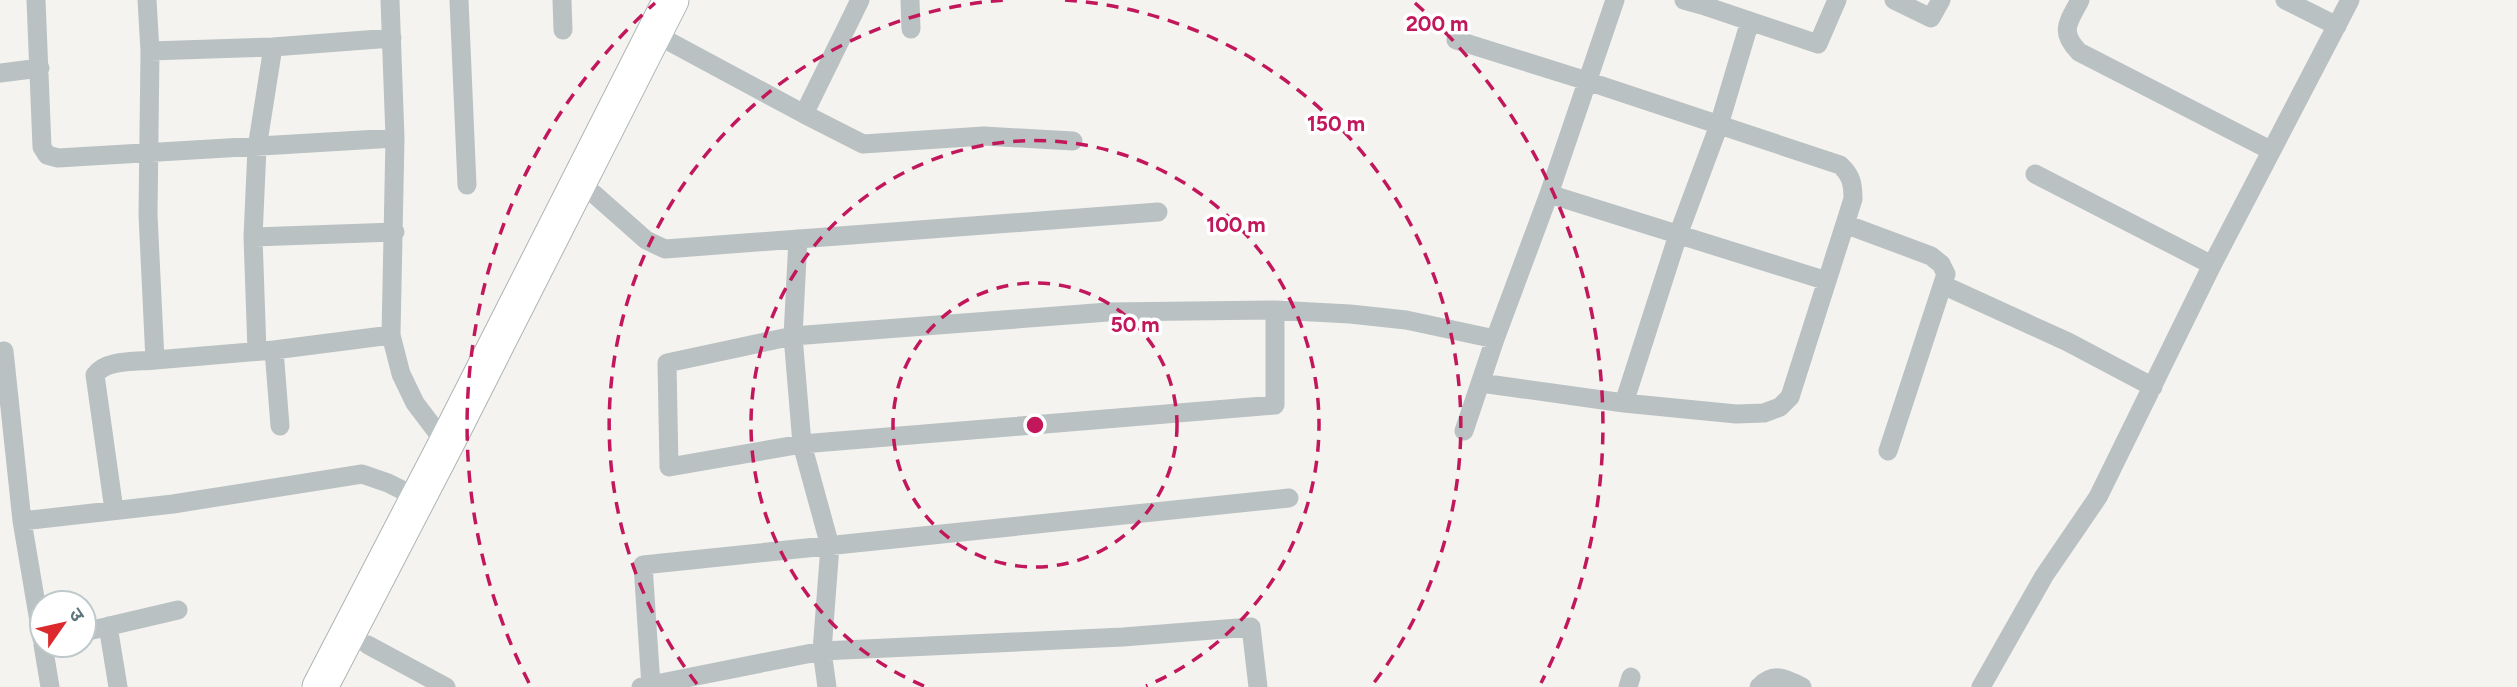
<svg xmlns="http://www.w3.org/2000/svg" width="2517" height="687" viewBox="0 0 2517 687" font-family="Figtree,'Noto Sans Devanagari',sans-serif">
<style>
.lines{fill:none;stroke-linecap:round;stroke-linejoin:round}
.highway-casing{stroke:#aeb4b5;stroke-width:37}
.street{stroke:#bac1c2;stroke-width:19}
.highway{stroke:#fff;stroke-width:35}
.ring{fill:none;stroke:#c2185b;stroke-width:3.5;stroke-dasharray:12 9}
.centre{fill:#c2185b;stroke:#fff;stroke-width:3.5}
.ring-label{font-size:21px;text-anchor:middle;font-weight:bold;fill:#c2185b;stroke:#fff;stroke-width:7;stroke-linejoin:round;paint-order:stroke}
</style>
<rect width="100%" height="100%" fill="#f4f3f0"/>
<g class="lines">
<g class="highway-casing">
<path id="highway" d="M320 687 446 444 671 0"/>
</g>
<path class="street" d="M36 0 42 147 47 155 58 158 395 138
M147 0 150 51 148 215 155 360 274 350 391 335
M390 0 395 138 391 335 401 374 415 403 446 444
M459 0 467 185
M562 0 563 30
M910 0 911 29
M1684 0 1702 5
M1704 0 1702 5 1818 44 1837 0
M1894 0 1931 18 1941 0
M2080 0C2068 23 2059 31 2079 52L2270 150
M2285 0 2337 26
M1456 40 1587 81 1840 165C1851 175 1853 183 1853 199L1790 397 1780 407 1764 413 1736 414 1624 403 1481 383
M672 43 804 114 860 0
M150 51 273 47 392 38
M0 73 40 68
M804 114 863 144 984 136 1073 141
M2035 174 2212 265
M594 194 646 240 665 249 1158 212
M1549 194 1827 281
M1845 224 1931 256 1941 264 1946 274 1888 451
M253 237 395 232
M798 239 793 336 802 444 830 546 822 651 827 687
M1943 285 2068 342 2153 387
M1275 310V405L802 444 669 467 667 363 793 336 1108 312 1275 310 1350 314 1406 320 1495 339 1549 194 1615 0
M274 350 280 426
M4 351 22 521 42 639
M257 351 253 237 257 148 273 47
M1624 403 1678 235 1719 125 1750 21
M1464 431 1495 339
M114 510 95 375C106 359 137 362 155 360
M22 521 173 504 362 474 388 483 418 498
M108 626 118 687
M84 632 178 610
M43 645 50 687
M368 645 446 687
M651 686 643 565 1289 498
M641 687 822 651 1123 637 1251 627 1258 687
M1628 687 1631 677
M1759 687C1773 672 1785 678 1802 687
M1981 687 2044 576 2098 497 2212 265 2350 0"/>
<use href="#highway" class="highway"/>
</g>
<g class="ring">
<circle cx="1035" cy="425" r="142"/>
<path d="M924 686A284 284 0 1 1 1146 686"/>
<path d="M697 684A426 426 0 0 1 1005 0M1065 0A426 426 0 0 1 1373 684"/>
<path d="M529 683A568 568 0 0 1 655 3M1415 3A568 568 0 0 1 1541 683"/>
</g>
<circle cx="1035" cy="425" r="10" class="centre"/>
<g class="ring-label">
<text x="1437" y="31">200 m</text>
<text x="1336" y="131">150 m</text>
<text x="1236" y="232">100 m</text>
<text x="1135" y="332">50 m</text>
</g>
<g transform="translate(63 624) rotate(56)"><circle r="33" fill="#ffffff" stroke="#bfc8ca" stroke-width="2"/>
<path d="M0-5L12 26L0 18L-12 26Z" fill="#db292d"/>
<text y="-10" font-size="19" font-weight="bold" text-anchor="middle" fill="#60767a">उ</text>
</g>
</svg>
